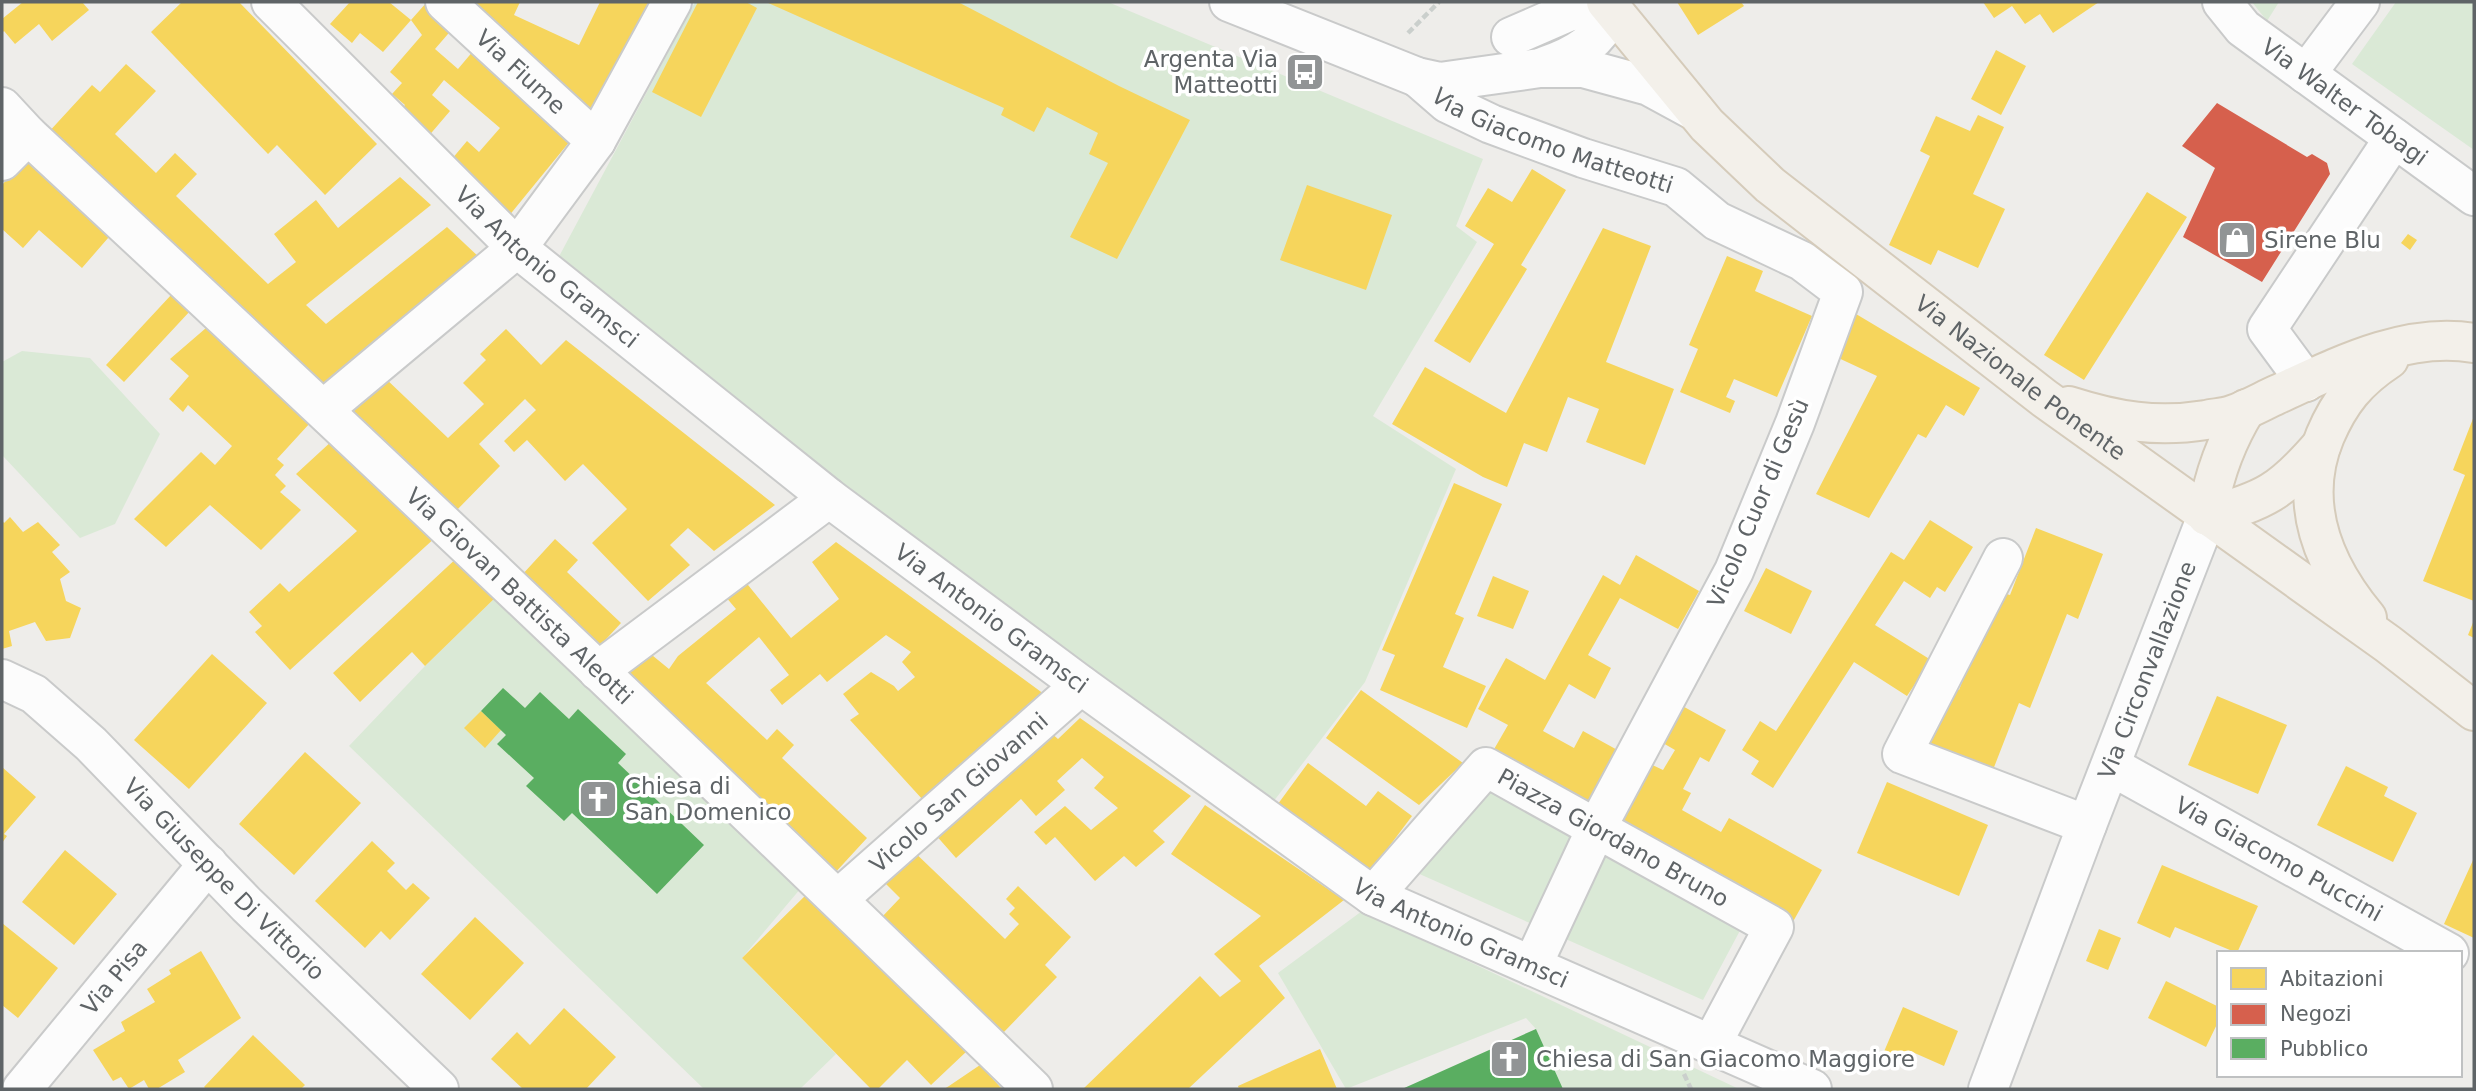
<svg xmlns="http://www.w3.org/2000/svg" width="2476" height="1091" viewBox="0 0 2476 1091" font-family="'DejaVu Sans',sans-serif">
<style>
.green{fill:#dae9d6}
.homes{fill:#f6d55c}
.shops{fill:#d6604d}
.public{fill:#5aae61}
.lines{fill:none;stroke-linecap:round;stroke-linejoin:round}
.minor-casing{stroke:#c9caca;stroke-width:42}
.major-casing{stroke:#d5cbba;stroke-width:42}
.path{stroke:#cacfcc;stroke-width:4.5;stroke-dasharray:7 3.5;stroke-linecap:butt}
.minor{stroke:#fcfcfc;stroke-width:38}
.major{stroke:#f3f0ea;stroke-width:38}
.labels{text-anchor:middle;stroke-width:7;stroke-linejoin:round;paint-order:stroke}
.poi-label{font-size:23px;fill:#5f6467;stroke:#fff;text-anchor:start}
.street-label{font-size:23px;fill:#5f6467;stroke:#fff}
</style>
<rect width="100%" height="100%" fill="#eeedea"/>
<path class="green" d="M695 2H1108L1483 159 1456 226 1477 242 1373 416 1456 469 1365 682 1267 810 555 264Z
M2252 2H2279L2267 21Z
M2396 2H2474V150L2352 64Z
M22 351 90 358 160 434 115 524 80 538 2 455V362Z
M498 595 812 875 742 958 836 1054 800 1089H704L349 746 425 666Z
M1492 784 1744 923 1703 1000 1415 872Z
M1362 911 1739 1089H1563L1536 1029 1526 1018 1346 1089 1278 973Z"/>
<path class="homes" d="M23 2H82L89 10 52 41 39 24 15 44 4 31 2 33V19Z
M182 2H239L377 144 325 195 277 145 268 154 151 32Z
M350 2H389L411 20 427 2 454 27 435 49 458 69 474 50 575 135 503 223 441 172 467 141 479 152 500 128 444 80 432 95 450 111 421 145 394 117 405 105 392 94 402 83 390 72 422 35 411 20 383 52 360 33 352 43 330 24Z
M475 2H520L514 15 579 45 600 2H654L599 119 473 6Z
M698 2H746L757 8 701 117 652 92Z
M766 2H958L1119 86 1190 120 1117 259 1070 237 1108 163 1089 154 1098 133 1047 107 1034 132 1001 115 1004 108Z
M1677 2H1741L1744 6 1698 35Z
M1983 2H2099L2053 33 2040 14 2025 24 2012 6 1994 18Z
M1996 50 2026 66 2001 115 1971 99Z
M126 64 156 91 115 134 156 173 175 153 197 174 176 196 268 284 296 262 274 234 316 200 338 228 400 177 431 205 306 305 326 324 447 227 481 259 321 389 46 135 92 85 100 92Z
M1978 115 2004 127 1973 194 2005 209 1978 268 1938 250 1931 265 1889 245 1930 156 1920 151 1936 116 1970 131Z
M30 153 115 230 82 268 39 230 23 248 2 229V185Z
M1532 169 1566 190 1521 265 1527 269 1470 363 1434 341 1494 244 1465 226 1488 188 1512 202Z
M1307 185 1392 215 1366 290 1280 260Z
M2147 192 2187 217 2084 380 2044 355Z
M1603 228 1651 246 1606 362 1674 389 1645 465 1586 442 1599 409 1568 397 1547 452 1524 443 1507 487 1483 477 1392 424 1425 367 1506 413Z
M2408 234 2417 240 2410 250 2401 243Z
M1727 256 1763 271 1755 291 1812 316 1777 397 1734 379 1726 397 1735 401 1730 413 1680 392 1698 349 1689 345Z
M172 294 191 310 124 382 106 365Z
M1851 311 1980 388 1964 416 1946 405 1926 438 1918 434 1869 518 1816 494 1877 376 1832 355Z
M206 328 310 423 277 459 284 465 275 475 286 486 280 492 301 510 261 550 210 505 166 547 134 519 201 452 215 465 232 446 188 405 183 412 169 399 189 376 170 359Z
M506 329 541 365 566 340 775 505 714 551 688 528 670 545 690 565 648 601 592 543 627 509 583 464 565 481 527 440 514 452 504 441 536 410 525 399 479 444 500 466 454 513 349 414 384 377 448 438 484 404 463 383 486 360 480 354Z
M2474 416V601L2423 581 2465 475 2453 470Z
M333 440 437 536 290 670 255 632 262 626 249 612 280 583 289 592 357 531 296 474Z
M1454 483 1502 504 1455 614 1464 618 1443 667 1486 686 1467 728 1380 690 1395 655 1382 650Z
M10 517 23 532 38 522 60 545 52 552 70 572 60 579 66 601 81 608 70 638 46 641 35 622 9 631 12 646 2 649V520L4 523Z
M1930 520 1973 547 1945 592 1937 587 1930 598 1904 581 1875 625 1931 660 1907 696 1854 662 1773 788 1751 774 1759 761 1742 750 1760 721 1776 731 1891 552 1904 560Z
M2036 528 2103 554 2078 619 2067 614 2030 708 2019 703 1991 775 1924 749 1948 686 1959 690 1997 591 2010 595Z
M555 539 578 560 567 572 621 623 597 649 521 576Z
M836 542 1048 697 923 800 850 720 859 714 843 694 871 672 894 686 898 691 915 677 902 662 911 652 886 635 827 682 820 674 782 705 770 690 789 675 759 637 706 683 767 740 777 729 794 745 782 758 867 838 833 875 622 677 647 651 669 669 678 656 736 609 725 596 744 580 791 638 839 599 812 562Z
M460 555 498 595 425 666 412 652 360 702 333 673Z
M1636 555 1699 591 1678 629 1620 598 1588 655 1611 668 1595 699 1569 684 1543 731 1574 748 1583 731 1621 752 1589 804 1493 751 1508 725 1478 709 1506 658 1545 680 1603 575 1620 585Z
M1766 568 1812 591 1791 634 1744 611Z
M1493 576 1529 591 1513 629 1477 616Z
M2474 620V638L2468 635Z
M212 654 267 703 189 789 134 740Z
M1361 690 1463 763 1419 805 1326 738Z
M2217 696 2287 725 2258 794 2188 765Z
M1677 703 1726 730 1709 762 1700 757 1683 789 1691 793 1682 810 1721 832 1729 818 1822 870 1790 927 1611 827 1644 761 1663 770 1675 750 1656 739Z
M481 711 501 730 485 748 464 728Z
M1080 718 1191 796 1153 831 1165 842 1136 867 1124 856 1095 881 1055 837 1046 845 1034 832 1065 806 1091 830 1118 808 1094 788 1104 777 1082 758 1057 781 1065 790 1036 816 1021 799 956 858 934 833 1050 732 1058 739Z
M305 752 361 803 294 875 239 824Z
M1308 763 1366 806 1378 791 1412 816 1367 876 1275 808Z
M2346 766 2388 787 2384 796 2417 813 2393 862 2317 825Z
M2 767 36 797 4 834 7 836 2 843Z
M1887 782 1988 825 1959 896 1857 853Z
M1205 805 1344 900 1259 966 1285 998 1188 1089H1083L1200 976 1220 997 1241 981 1214 954 1261 916 1171 854Z
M372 841 395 863 387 871 406 890 413 883 430 898 390 940 381 931 365 948 315 901Z
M908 846 1005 939 1019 924 1009 914 1015 908 1006 899 1018 886 1071 937 1045 965 1057 977 1002 1034 881 918 900 898 879 877Z
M65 850 117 894 74 945 22 902Z
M2474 858V938L2444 924Z
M2162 865 2258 906 2237 953 2175 927 2170 938 2137 923Z
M809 892 967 1051 931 1085 907 1060 878 1089H871L742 958Z
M475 917 524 963 470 1020 421 974Z
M2 923 58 968 18 1018 2 1005Z
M2099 929 2121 938 2108 970 2086 961Z
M201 951 241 1018 178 1060 185 1072 157 1089H149L144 1080 129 1089 121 1077 113 1081 93 1050 125 1031 121 1022 155 1002 147 989 171 974 169 970Z
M2166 981 2219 1007V1020L2206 1047 2148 1018Z
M1903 1007 1958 1031 1944 1066 1910 1051 1905 1063 1883 1054Z
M564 1008 616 1057 586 1089H523L491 1059 517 1032 530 1045Z
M253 1035 305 1085 301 1089H206L204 1087Z
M1320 1049 1337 1089H1239L1238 1086Z
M980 1065 1002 1089H944L949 1086Z"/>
<path class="shops" d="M2217 103 2307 157 2312 154 2327 163 2330 174 2262 282 2183 237 2215 168 2182 146Z"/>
<path class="public" d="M503 688 525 708 540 692 569 719 578 709 626 754 618 763 704 845 657 894 572 813 564 821 526 786 534 778 497 744 506 735 481 711Z
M1536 1029 1563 1089H1402Z"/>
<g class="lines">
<g class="minor-casing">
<g id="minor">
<path id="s1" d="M271 2 517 248 829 498 1081 685 1373 896 1812 1089"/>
<path id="s2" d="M445 2 596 141"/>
<path d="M1229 2 1417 77 1440 82 1540 68H1583L1649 86 1695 111"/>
<path id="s3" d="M2222 2 2243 28 2474 196"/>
<path d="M1511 37 1575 9 1613 10C1599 42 1577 55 1545 66"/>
<path d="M2306 74 2360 2"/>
<path id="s4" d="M1417 77 1447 103 1491 124 1583 158 1676 187 1717 221 1802 261 1843 292 1795 423 1734 571 1596 829 1532 966"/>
<path id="s5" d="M2 107 28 135C367 449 702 767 1033 1089"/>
<path d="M2 161 28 135"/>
<path d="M2306 382 2267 329 2394 138"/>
<path d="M324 409 517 248 596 141 672 2"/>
<path d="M2003 558 1902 754 2087 825"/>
<path d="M598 671 829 498"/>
<path id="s6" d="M2 679 34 694 91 744 247 905 439 1089"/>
<path id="s7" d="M2111 766 2449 953"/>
<path id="s8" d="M1373 896 1486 767 1774 927 1711 1045"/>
<path id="s9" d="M838 899 1081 685"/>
<path id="s10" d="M22 1089 208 864"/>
<path id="s11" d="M1988 1089 2087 825 2207 516"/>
</g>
</g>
<g class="major-casing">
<g id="major">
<path id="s12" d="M1606 2 1707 125 1770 185 2044 398 2388 644 2474 711"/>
<path d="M2069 406C2116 421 2156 428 2206 420 2214 418 2224 418 2232 415 2247 410 2261 402 2276 395 2337 367 2406 331 2474 343"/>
<path d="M2207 516C2265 501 2282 491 2321 446"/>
<path d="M2207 516C2213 477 2225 443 2246 409"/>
<path d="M2367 618C2323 565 2297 503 2325 436 2340 401 2357 380 2389 359"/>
</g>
</g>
<path class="path" d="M1408 33 1439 2
M1684 1074 1691 1089"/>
<use href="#minor" class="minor"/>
<use href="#major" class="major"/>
</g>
<defs>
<g id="bus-square" transform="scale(2.0125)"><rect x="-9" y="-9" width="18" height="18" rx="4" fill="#919495" stroke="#fff"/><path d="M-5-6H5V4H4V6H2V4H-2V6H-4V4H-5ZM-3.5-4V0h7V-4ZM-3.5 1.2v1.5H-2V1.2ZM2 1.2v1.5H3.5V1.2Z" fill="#fff"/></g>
<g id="shop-square" transform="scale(2.0125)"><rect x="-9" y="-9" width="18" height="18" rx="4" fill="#919495" stroke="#fff"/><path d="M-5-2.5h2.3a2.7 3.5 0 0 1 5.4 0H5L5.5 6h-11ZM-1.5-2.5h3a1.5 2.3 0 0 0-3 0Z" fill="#fff"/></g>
<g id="church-square" transform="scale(2.0125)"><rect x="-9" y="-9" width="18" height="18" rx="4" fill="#919495" stroke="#fff"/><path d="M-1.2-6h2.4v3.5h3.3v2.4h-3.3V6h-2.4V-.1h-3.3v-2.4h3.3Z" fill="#fff"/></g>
</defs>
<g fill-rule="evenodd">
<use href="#bus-square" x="1305" y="72"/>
<use href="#shop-square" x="2237" y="240"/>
<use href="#church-square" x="598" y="799"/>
<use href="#church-square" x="1509" y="1059"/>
</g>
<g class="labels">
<g class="poi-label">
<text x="1278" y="67" text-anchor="end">Argenta Via<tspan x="1278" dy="26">Matteotti</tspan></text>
<text x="2264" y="248">Sirene Blu</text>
<text x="625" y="794">Chiesa di<tspan x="625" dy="26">San Domenico</tspan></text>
<text x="1536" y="1067">Chiesa di San Giacomo Maggiore</text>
</g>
<g class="street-label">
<text dy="8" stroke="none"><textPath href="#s2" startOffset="103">Via Fiume</textPath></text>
<text dy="8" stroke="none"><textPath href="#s3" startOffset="159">Via Walter Tobagi</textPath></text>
<text dy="8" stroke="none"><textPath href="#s4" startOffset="152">Via Giacomo Matteotti</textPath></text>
<text dy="8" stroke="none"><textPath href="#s1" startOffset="383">Via Antonio Gramsci</textPath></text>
<text dy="8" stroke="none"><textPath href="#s12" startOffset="562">Via Nazionale Ponente</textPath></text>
<text transform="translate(1758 503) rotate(-67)" y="8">Vicolo Cuor di Gesù</text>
<text dy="8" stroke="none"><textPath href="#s5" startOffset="712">Via Giovan Battista Aleotti</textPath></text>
<text dy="8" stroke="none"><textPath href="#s1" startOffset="950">Via Antonio Gramsci</textPath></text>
<text dy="8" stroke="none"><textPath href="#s11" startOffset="448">Via Circonvallazione</textPath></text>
<text dy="8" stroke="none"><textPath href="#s9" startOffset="161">Vicolo San Giovanni</textPath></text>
<text dy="8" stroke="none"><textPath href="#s8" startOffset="317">Piazza Giordano Bruno</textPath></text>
<text dy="8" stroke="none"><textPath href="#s7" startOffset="192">Via Giacomo Puccini</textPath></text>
<text dy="8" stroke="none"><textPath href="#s6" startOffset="301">Via Giuseppe Di Vittorio</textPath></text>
<text dy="8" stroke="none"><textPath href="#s1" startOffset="1517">Via Antonio Gramsci</textPath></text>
<text dy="8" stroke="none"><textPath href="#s10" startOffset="145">Via Pisa</textPath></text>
</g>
</g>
<rect width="2476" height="1091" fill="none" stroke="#5f6467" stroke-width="7"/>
<rect x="2217" y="951" width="245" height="126" fill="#ffffff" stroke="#bfc1c2" stroke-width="2"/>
<rect x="2231" y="968" width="35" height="21" fill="#f6d55c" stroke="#bfc1c2" stroke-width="2"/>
<text x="2280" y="986" font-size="21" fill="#5f6467">Abitazioni</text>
<rect x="2231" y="1004" width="35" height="21" fill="#d6604d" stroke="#bfc1c2" stroke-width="2"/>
<text x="2280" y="1021" font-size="21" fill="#5f6467">Negozi</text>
<rect x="2231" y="1038" width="35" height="21" fill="#5aae61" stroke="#bfc1c2" stroke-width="2"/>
<text x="2280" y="1056" font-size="21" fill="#5f6467">Pubblico</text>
</svg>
